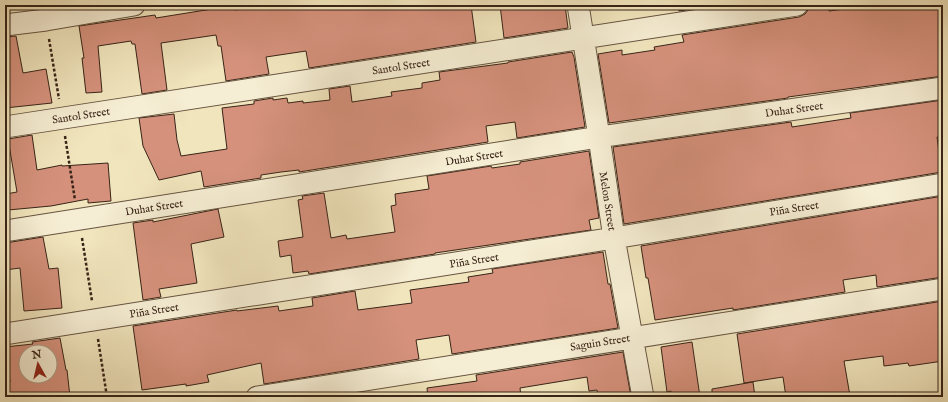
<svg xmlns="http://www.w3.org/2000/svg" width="948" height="402" viewBox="0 0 948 402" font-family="'IM FELL English',serif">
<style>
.building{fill:#d5917c;stroke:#382417;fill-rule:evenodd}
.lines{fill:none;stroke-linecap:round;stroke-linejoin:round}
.minor-casing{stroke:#665440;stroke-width:23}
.path{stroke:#382417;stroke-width:2.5;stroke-dasharray:3 2;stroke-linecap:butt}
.minor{stroke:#f6eed4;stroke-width:21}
.labels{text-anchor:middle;stroke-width:3;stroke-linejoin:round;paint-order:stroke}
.street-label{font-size:11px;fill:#382417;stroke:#f6eed4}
</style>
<rect width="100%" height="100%" fill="#f1e5bd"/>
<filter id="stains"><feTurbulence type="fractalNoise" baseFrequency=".005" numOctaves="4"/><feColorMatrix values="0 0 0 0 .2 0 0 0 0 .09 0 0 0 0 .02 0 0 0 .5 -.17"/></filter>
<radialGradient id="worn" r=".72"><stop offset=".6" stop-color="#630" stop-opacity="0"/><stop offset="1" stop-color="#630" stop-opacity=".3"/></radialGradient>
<path class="building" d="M225 5H234L235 10 265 5H471L476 42 309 68 306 51 266 57 269 74 226 81 221 46H218L216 35 161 43 167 90 142 94 135 44H132L131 41 98 46 102 92 86 93 82 58H84L79 26 155 15 156 18 212 9V7Z
M500 5H565L568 28 504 38Z
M678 5H718L679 11Z
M809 5H826V9H829V11L874 5H943V76L788 97V98L609 123 598 54 622 50V55L655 50 654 47 684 42 682 35 799 17 805 14 808 10Z
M16 36 23 73 46 69 52 103 5 108V37Z
M572 52 574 57 585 127 517 138 515 122 486 126 488 142 299 172V170L281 172 261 175V178L204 187 201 171 159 180 143 146 139 118 174 114 177 140 181 156 227 149 222 108 254 104V101L273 98V100L287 98 288 103 303 101V103L330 100 329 89 350 86 352 102 392 96 391 92 422 88V83L440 80 439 72 508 63V62Z
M943 100V137H937L942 172 624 224 613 147 791 122 792 127 851 118 850 113Z
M32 135 37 170 62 165V166L108 163 111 201 88 203V199L51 206 8 210 6 194 17 192 8 139Z
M589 151 599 218 589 220 591 230 435 253V254L309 274 308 271 293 273 291 255 280 257 278 241 303 237 298 200 303 199 302 196 324 193 331 238 346 235 347 239 395 232 391 206 396 205 395 194 429 189 427 176 491 166 492 168 520 164V162Z
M943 196V277L877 287 876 275 843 280 845 292 733 310V308L655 320 648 278H646L641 246Z
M218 209 224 237 191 244 197 283 159 289 161 297 143 300 133 223 153 220V222Z
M43 237 49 269 58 268 62 308 24 311 20 268 5 270V243Z
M603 252 608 284H610L618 328 452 354 449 335 416 340 419 359 264 384 261 363 207 375 209 382 186 386V384L142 390 133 326 237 310V311L278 306 279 311 313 306 312 298 355 291 358 310 412 303 410 290 469 282 468 277 493 273 492 269Z
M943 301V361L909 366 908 363 884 366 883 356 844 361 850 396 840 397H786L783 377 744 383 737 334Z
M60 338 66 370H67L70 397H6L5 383 10 382 5 347 33 344 32 342ZM26 352H50V376H26Z
M692 342 700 397H672L671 391 667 392 661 347Z
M623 352 631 397H598L597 390 589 391 587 377 520 388 521 397H428L427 388 477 381 476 375Z
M753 382 755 397H712V389Z"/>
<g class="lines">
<g class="minor-casing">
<path id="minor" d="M578 5 599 137 614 238 643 397
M5 25 46 20 134 5
M5 127 797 5
M5 231 599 137 943 88
M5 334 614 238 943 184
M257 397 943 289"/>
</g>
<path class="path" d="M49 39 59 99
M65 136 75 200
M82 238 92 301
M98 339 107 397"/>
<use href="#minor" class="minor"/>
</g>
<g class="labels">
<g class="street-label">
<text transform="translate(401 66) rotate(-9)" y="4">Santol Street</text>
<text transform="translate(794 109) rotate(-8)" y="4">Duhat Street</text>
<text transform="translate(81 115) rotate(-9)" y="4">Santol Street</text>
<text transform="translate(474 157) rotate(-9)" y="4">Duhat Street</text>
<text transform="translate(608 201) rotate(81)" y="4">Melon Street</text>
<text transform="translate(154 207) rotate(-9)" y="4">Duhat Street</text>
<text transform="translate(794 208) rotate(-9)" y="4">Piña Street</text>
<text transform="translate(474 260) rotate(-9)" y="4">Piña Street</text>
<text transform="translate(154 310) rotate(-9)" y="4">Piña Street</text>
<text transform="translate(600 342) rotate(-9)" y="4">Saguin Street</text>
</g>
</g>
<rect width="948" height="402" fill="none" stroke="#f1e5bd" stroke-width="20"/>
<rect x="6" y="6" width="936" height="390" fill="none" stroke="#382417" stroke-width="2"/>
<rect x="10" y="10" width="928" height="382" fill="none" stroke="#382417"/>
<g transform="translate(38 364) rotate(352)"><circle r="19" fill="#f6eed4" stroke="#aa9d88"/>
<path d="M0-3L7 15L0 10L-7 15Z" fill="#8f2418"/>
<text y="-6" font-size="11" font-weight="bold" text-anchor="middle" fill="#382417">N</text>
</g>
<rect width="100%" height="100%" filter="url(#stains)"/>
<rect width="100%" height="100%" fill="url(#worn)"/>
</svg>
